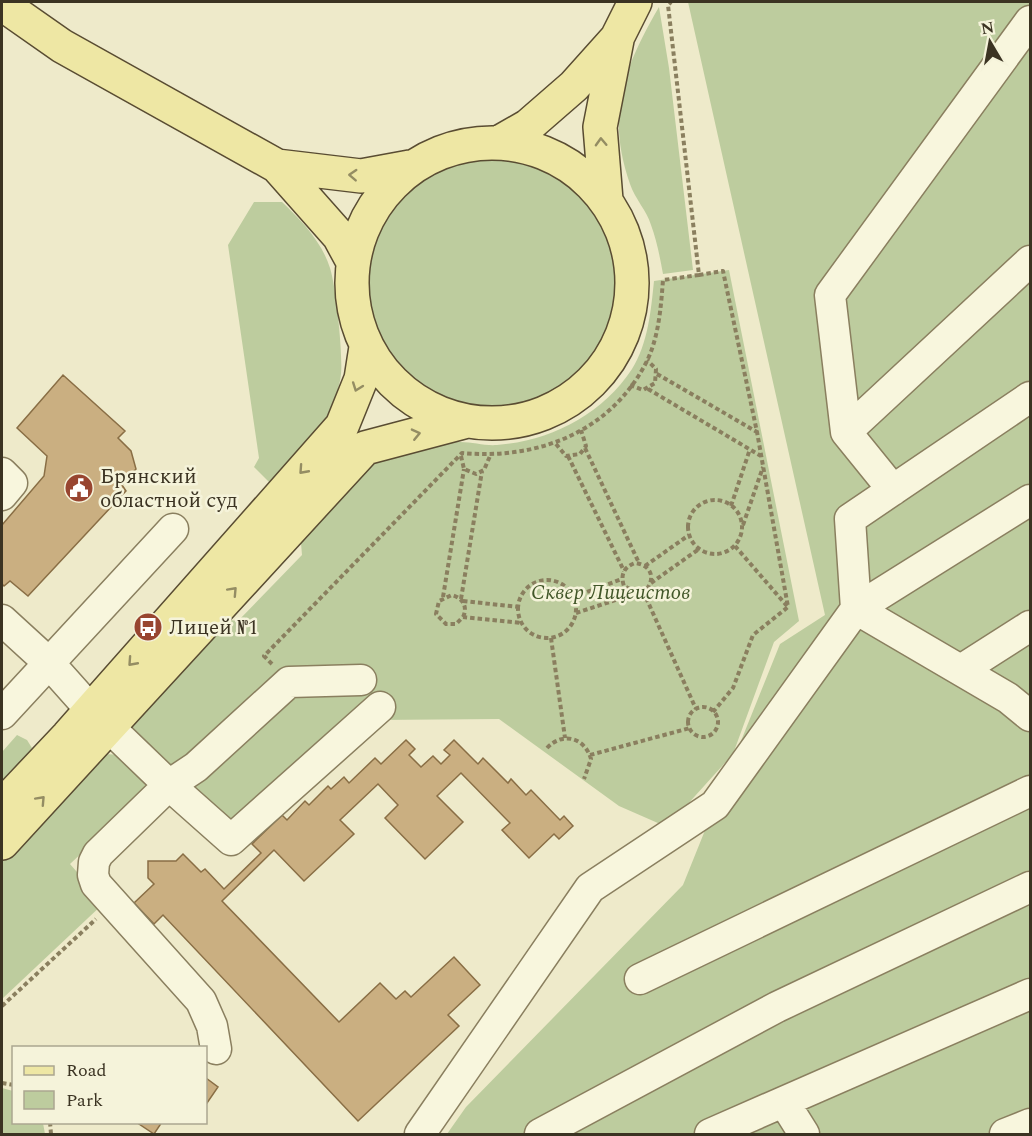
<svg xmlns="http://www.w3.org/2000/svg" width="1032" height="1136" viewBox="0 0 1032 1136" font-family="Spectral,serif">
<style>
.green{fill:#bdcc9e}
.building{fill:#caaf81;stroke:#896e45;stroke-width:1.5}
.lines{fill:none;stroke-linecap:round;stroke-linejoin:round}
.minor-casing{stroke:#8a7f5f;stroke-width:33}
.major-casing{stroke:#594c32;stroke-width:36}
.path{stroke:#8a7f5f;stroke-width:4;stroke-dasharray:4.5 3;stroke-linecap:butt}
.minor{stroke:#f8f6dd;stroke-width:30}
.major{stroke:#eee7a4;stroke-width:33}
.oneway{stroke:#948d63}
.labels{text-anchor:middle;stroke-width:5;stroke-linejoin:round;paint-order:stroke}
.poi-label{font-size:21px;fill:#3b3322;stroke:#f5f3da;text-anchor:start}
.park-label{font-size:21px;font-style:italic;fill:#425729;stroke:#f5f3da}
</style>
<rect width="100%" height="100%" fill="#eeeaca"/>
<path class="green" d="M688 2H1030V1134H447L466 1107 683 885 780 644 825 615Z
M659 7 669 68 693 270 663 274C660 258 657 241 651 225 647 211 635 199 630 184 606 115 623 69 659 7Z
M366 284a126 126 0 1 1 252 0a126 126 0 1 1-252 0Z
M254 202H282C301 220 322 242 330 268 336 286 343 356 341 374 340 385 335 399 331 410 319 440 296 464 275 488L254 467 259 458 228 245Z
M729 270 799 621 774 642 733 754 667 827 619 806 499 719 376 720 230 850 111 737 221 619 238 621 302 555 300 531C323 503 347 475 380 457 400 447 438 442 460 442 473 442 485 446 497 445 550 441 602 415 632 369 648 344 651 310 654 281Z
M17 735 27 740 32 748 22 765 2 787V752Z
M104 754 122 755 144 774 145 787 140 798 70 864 104 903 2 999V854Z
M2 1088 13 1091 14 1122 43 1123 45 1134H2Z"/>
<path class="building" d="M63 375 125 431 118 438 131 451 136 469 122 485 126 491 28 596 10 581 4 586 2 584V525L44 476 47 456 17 428Z
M406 740 415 749 409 755 421 767 433 756 441 764 450 755 444 750 454 740 478 764 483 758 508 783 511 779 526 795 531 790 560 820 564 816 573 826 559 839 554 834 529 858 502 830 510 823 461 773 437 796 463 822 425 859 385 818 398 805 378 784 340 820 354 834 304 881 274 850 222 901 339 1022 380 983 396 999 405 991 411 997 454 957 480 985 448 1015 459 1026 358 1121 163 915 154 924 134 903 154 884 148 878V861H176L183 854 201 872 205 869 224 889 261 853 252 844 282 815 287 820 305 801 309 805 328 786 331 789 344 777 349 783 375 758 381 764Z
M206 1078 218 1087 207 1103 206 1101Z
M136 1122H162L154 1134Z"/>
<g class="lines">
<g class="minor-casing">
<path id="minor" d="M1030 397 850 519 856 609 1030 500
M846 432 1030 261
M2 473 12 483 2 495
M893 490 846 432 830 295 1030 21
M2 620 49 663 90 709 169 785 98 854 94 862 93 875 96 884 201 1001 212 1026 216 1049
M961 670 1030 626
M361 680 289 682 196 767 169 785 231 840 380 707
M2 714 173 529
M640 979 1030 791
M784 1102 804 1134
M420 1134 590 888 715 805 856 609 1008 698 1030 716
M540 1134 777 1007 1030 887
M710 1134 1030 994
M1005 1134 1030 1124"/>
</g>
<g class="major-casing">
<path id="major" d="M2 4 62 46 277 166 339 236 352 260
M500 142 528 126 574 86 617 38 635 2
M352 283a140 140 0 1 1 280 0a140 140 0 1 1-280 0Z
M277 166 361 176 410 167
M606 200 600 127 617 40
M2 806 68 736 342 426 361 379 366 347
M2 843 365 448 467 421"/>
</g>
<path class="path" d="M699 275 723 271 757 432 788 607 753 635 733 688 713 712
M657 374 757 432
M630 385 643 390 655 383 656 369 647 360
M648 389 761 456
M556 444 566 456 580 454 586 446 581 430
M585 448 639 563
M461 456 464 469 476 474 484 470 490 456
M568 456 624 571
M688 527a27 27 0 1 1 54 0a27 27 0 1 1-54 0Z
M731 506 750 449
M743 525 763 467
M735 546 787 606
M645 566 689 535
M518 609a29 29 0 1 1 58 0a29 29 0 1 1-58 0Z
M651 583 699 549
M643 591 696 709
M443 597 464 469
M573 597 622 579
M461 599 482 471
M463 601 519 607
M576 613 646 590C656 578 651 565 635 563 624 567 620 575 624 586L637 593
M463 617C468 607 463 598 452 595L439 601 436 614 446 624H456L463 617 522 623
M551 638 565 738
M272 664 264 656 462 453C538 460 611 432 647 361 659 336 661 306 663 280L699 275 668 5 671 2
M688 722a15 15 0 1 1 30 0a15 15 0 1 1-30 0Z
M547 748C563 731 585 738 591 759L584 779
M590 755 690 728
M2 1006 96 919
M2 1083 14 1085
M50 1122 51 1134"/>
<use href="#minor" class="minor"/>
<use href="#major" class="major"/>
</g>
<defs><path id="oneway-chevron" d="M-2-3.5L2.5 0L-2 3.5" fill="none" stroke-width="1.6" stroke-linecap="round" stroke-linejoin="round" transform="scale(1.5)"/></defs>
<g class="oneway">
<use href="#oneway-chevron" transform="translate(601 142) rotate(-92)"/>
<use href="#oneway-chevron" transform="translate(353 175) rotate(-177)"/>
<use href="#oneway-chevron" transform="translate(357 387) rotate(110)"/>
<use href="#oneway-chevron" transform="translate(416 434) rotate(-13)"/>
<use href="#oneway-chevron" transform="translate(303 470) rotate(132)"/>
<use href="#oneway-chevron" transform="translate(233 591) rotate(-47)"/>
<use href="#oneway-chevron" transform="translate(132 662) rotate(132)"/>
<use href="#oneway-chevron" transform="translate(41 800) rotate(-47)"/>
</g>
<defs>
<g id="civic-disc" transform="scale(1.5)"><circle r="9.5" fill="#984530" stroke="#f5f3da"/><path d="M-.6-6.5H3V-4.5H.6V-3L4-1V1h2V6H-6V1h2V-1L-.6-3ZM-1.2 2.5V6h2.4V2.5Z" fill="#fff"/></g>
<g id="bus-disc" transform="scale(1.5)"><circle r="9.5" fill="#984530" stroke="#f5f3da"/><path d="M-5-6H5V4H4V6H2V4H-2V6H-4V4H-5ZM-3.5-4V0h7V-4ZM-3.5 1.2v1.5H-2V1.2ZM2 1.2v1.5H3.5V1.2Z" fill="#fff"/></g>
</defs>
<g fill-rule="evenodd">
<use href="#civic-disc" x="79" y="488"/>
<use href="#bus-disc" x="148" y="627"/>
</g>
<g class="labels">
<g class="poi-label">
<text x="100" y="483">Брянский<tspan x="100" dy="24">областной суд</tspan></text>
<text x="169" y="634">Лицей №1</text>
</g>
<g class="park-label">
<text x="611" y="599">Сквер Лицеистов</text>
</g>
</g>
<rect width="1032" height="1136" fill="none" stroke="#3b3322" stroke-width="6"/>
<rect x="12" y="1046" width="195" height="78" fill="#f5f3da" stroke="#aba690" stroke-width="1.5"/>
<rect x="24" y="1066" width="30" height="9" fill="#eee7a4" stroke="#aba690" stroke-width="1.5"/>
<text x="66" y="1076" font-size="18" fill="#3b3322">Road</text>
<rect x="24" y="1091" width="30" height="18" fill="#bdcc9e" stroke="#aba690" stroke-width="1.5"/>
<text x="66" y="1106" font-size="18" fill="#3b3322">Park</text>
<g transform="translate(990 42) rotate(350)" stroke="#f5f3da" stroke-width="4.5" paint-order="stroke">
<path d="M0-4.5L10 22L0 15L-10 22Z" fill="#3b3322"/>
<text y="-9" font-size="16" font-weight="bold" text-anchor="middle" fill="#3b3322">N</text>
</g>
</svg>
